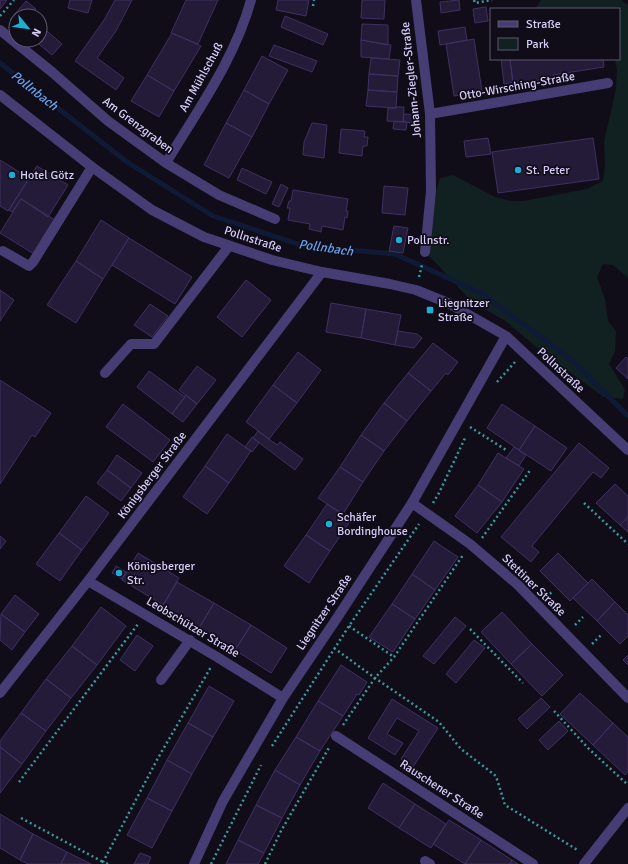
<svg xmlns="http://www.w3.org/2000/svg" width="628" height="864" viewBox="0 0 628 864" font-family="Signika,sans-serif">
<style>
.green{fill:#112122}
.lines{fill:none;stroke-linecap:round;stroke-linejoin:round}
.stream{stroke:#0f1a36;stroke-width:5}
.building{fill:#241b38;stroke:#3f3061}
.path{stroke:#3b999d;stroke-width:2.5;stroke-dasharray:2 3;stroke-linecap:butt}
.lane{stroke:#453d73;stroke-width:10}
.street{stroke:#453d73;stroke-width:10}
.poi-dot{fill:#1caed4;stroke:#100d19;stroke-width:1.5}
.labels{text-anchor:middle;stroke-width:3.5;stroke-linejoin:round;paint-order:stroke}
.street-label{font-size:12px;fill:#d6ccf8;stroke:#100d19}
.poi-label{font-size:12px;fill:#d6ccf8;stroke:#100d19;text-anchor:start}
.water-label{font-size:13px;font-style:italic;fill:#67a0eb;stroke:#100d19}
</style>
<rect width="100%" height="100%" fill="#100d19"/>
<path class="green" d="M541 0H621L628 5V278L613 265 603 264 597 277 605 299 608 321 616 331 615 351 609 364 625 390 623 399 604 397 546 355 504 320 472 302 436 263 425 253 436 192 440 178 453 175 495 197 511 201H523L587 189 603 181 605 165 604 142 616 89 617 70 615 59H619V9H535Z"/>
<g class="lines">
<path class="stream" d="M0 63 127 162 213 216 304 246 395 254 481 293 573 361 628 416"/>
</g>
<path class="building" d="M0 0H7L0 9Z
M70 0H92L88 13 68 8Z
M115 0H132L116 31 97 58 124 78 116 90 75 61 104 20Z
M186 0H218L198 44 171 33Z
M278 0H309L306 16 276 10Z
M362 0H385L384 19 361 18Z
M459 0 460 10 441 13 440 2Z
M26 1 36 9 30 16H16V25L10 20Z
M486 7 488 21 475 23 473 9Z
M285 16 328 34 323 45 281 27Z
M362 24 388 25V45L361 40Z
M40 25 62 44 52 55 34 40H40Z
M465 27 467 40 440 45 438 31Z
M172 33 201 46 174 91 147 75Z
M474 39 482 91 454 96 446 44Z
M361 40 391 45 389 59 361 57Z
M274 45 317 61 312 72 269 56Z
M262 56 288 70 269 104 244 90Z
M371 58 400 60 398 76 369 74Z
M501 59H510L513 82 504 84Z
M510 59H603L604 67 553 75 554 78 513 84Z
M369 74 398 76 397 92 368 90Z
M147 75 174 91 159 117 131 101Z
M244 90 269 104 252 137 226 123Z
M368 90 397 92 396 108 366 106Z
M396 107H404L403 122 387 121 388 108H396Z
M404 114 414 115 413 123 403 122Z
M394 121 407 122 406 130 393 129Z
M226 123 252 137 229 178 204 165Z
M312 123 327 125 324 158 303 155 304 142Z
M341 129 365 131 364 137H368L367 146H363L362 156 339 153Z
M488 138 491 154 466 157 464 141Z
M593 138 599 179 498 193 492 152Z
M0 160 29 178 8 211 0 206Z
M37 166 68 185 48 217 21 199 12 212 9 210Z
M242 168 272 182 266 194 237 180Z
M281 184 288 188 279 207 272 204Z
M384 186 408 188 405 215 382 213Z
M293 190 348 199 346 211H348L347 218 345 217 343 230 322 226 321 232 309 229 310 224 288 220 290 208H287L289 201H291Z
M21 199 55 220 34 254 0 233Z
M101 220 129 238 103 279 76 261Z
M394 226 408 228 403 253 389 251Z
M129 238 192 277 175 304 112 265Z
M76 261 103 279 76 323 47 305Z
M246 280 271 300 242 337 217 317Z
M0 290 14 300 0 321Z
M331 303 366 309 361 338 326 332Z
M150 304 168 316 152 337 134 325Z
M366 309 401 315 395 345 361 338Z
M398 331 417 334 422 338 414 348 395 345Z
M433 343 458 362 448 375 446 373 431 391 408 373Z
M298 352 321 370 297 403 273 385Z
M626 357 628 359V379L616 368Z
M197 366 216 380 197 404 179 390Z
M149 371 185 397 172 414 137 387Z
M408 373 431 391 407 421 384 403Z
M0 380 51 413 35 437 32 435 0 484Z
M273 385 297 403 269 439 246 422Z
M186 395 197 404 183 422 172 414Z
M384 403 407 421 384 451 361 435Z
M123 404 170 440 153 462 106 427Z
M502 404 535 426 519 450 487 428Z
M535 426 567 448 551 471 519 450Z
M258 431 277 445 280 442 303 459 295 470 253 438Z
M227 434 251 451 229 483 205 466Z
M361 435 384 451 363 482 340 467Z
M252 437 259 443 252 452 245 447Z
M579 443 609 468 601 478 593 472 532 546 539 552 531 562 501 537Z
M514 447 526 455 519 466 506 458Z
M498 453 524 469 502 502 478 485Z
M117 455 142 473 131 488 107 470Z
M205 466 229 483 207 514 183 497Z
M340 467 363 482 343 514 318 498Z
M107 470 131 488 121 501 97 483Z
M615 484 628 496V517L620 525 596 503Z
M478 485 502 502 477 533 455 516Z
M86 496 109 513 82 550 59 533Z
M327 504 351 520 330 551 306 535Z
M628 517V532L620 525Z
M59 533 82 550 60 581 36 564Z
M306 535 330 551 309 583 284 566Z
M0 536 6 541 0 549Z
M434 541 458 557 435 590 412 574Z
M138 553 179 578 163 605 122 580Z
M558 553 588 583 570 601 540 571Z
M116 566 126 572 122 579 112 573Z
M412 574 435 590 415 619 392 604Z
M592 579 615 602 597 621 573 598Z
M177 582 214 603 199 628 162 607Z
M15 595 39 614 25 632 1 614Z
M615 602 628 615V636L620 644 597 621Z
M214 603 251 625 235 650 199 628Z
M392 604 415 619 393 652 369 637Z
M101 607 126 626 97 665 72 646Z
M502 612 532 644 511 664 481 632Z
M1 614 25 632 12 650 0 640Z
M455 617 466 626 434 664 423 656Z
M251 625 287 648 271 673 235 650Z
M137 635 153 646 135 671 120 660Z
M474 640 485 648 456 683 446 674Z
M532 644 563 675 542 696 511 664Z
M72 646 97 665 71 698 46 679Z
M628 655V665L623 660Z
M341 665 367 682 359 695 357 694 343 716 318 701Z
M46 679 71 698 46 731 21 713Z
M209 686 234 701 213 737 188 723Z
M580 693 613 723 593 745 560 714Z
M541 698 550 707 527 729 518 719Z
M392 699 438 728 413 767 401 759 419 731 397 718 387 734 403 743 395 755 368 738Z
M318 701 343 716 320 751 296 737Z
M21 713 46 731 22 764 0 747V741Z
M559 721 568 731 548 750 539 740Z
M188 723 213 737 192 774 167 760Z
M613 723 628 737V771L625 775 593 745Z
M296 737 320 751 300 785 275 770Z
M0 747 22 764 0 793Z
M167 760 192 774 172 811 147 798Z
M275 770 300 785 282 818 256 805Z
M383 783 415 804 399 828 368 808Z
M147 798 172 811 152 848 127 835Z
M415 804 446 824 431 848 399 828Z
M256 805 282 818 264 853 238 840Z
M0 814 33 834 20 860 0 848Z
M449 820 481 840 465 864 433 844Z
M33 834 67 852 61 864H28L20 860Z
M238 840 264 853 258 864H226Z
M481 840 512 860 510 864H465Z
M67 852 91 864H61Z
M140 853 151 857 148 864H134Z
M512 860 518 864H510Z"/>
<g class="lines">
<path class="path" d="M474 0 475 3 492 0
M313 6 314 0
M0 16 14 0
M419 277 422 265
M497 382 515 362
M470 427 506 450
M433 503 439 493 466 436
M584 503 628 544
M482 538 531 469
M546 597 553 591
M575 625 583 617
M349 626 394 657
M470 629 523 683
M592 644 602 634
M334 648 375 678 439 722 461 749 496 776 505 805 579 851
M554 711 589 749 628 785
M343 725 375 678 394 657 463 555
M272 746 349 626 419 524
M19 782 138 624
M21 818 103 862
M108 864 103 862 158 758 211 667
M211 864 261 765
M265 864 281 831 330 746"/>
<path class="lane" d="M3 251 29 266 33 262 92 167
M105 373 131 344H154L229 246
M161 680 190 640
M425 861 430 864"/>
<path class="street" d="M416 0 430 114 431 191 425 252
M0 30 52 72 108 121 166 163 219 195 275 219
M0 95 92 167 152 210 204 237 272 260 322 272 390 284 416 290 448 303 506 336 628 450
M430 114 608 83
M166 163C197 111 235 59 251 0
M412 503 470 544 518 585 628 698
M88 581 217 657 283 698
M0 693 88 581 322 272
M336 736 533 864
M194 864 223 801 283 698 337 618 412 503 506 336
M584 864 628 808"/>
</g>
<g class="poi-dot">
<circle cx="518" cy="170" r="4"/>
<circle cx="12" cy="175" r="4"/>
<circle cx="399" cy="240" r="4"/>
<rect x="426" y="306" width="8" height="8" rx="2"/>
<circle cx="329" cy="524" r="4"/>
<circle cx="119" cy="573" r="4"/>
</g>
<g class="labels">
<g class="street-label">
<text transform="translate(201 77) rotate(-61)" y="4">Am Mühlschuß</text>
<text transform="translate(411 80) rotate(-96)" y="4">Johann-Ziegler-Straße</text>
<text transform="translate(517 86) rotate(-10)" y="4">Otto-Wirsching-Straße</text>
<text transform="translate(138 125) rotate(37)" y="4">Am Grenzgraben</text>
<text transform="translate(253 239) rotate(18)" y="4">Pollnstraße</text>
<text transform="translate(561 370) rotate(43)" y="4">Pollnstraße</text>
<text transform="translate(152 475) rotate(-53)" y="4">Königsberger Straße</text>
<text transform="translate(534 585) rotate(44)" y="4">Stettiner Straße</text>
<text transform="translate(324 612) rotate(-56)" y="4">Liegnitzer Straße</text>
<text transform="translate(193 627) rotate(31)" y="4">Leobschützer Straße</text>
<text transform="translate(442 789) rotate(33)" y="4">Rauschener Straße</text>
</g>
<g class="poi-label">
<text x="526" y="174">St. Peter</text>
<text x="20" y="179">Hotel Götz</text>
<text x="407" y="244">Pollnstr.</text>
<text x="438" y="307">Liegnitzer<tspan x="438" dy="14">Straße</tspan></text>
<text x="337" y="521">Schäfer<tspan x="337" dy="14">Bordinghouse</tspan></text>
<text x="127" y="570">Königsberger<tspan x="127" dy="14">Str.</tspan></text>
</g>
<g class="water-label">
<text transform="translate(35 90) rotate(38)" y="5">Pollnbach</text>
<text transform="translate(326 247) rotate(8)" y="5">Pollnbach</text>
</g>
</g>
<rect x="490" y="8" width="130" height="52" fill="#100d19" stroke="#5f5972"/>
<rect x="498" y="21" width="20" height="6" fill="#453d73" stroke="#5f5972"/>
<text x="526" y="28" font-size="12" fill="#d6ccf8">Straße</text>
<rect x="498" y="38" width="20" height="12" fill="#112122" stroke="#5f5972"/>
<text x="526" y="48" font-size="12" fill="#d6ccf8">Park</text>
<g transform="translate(28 28) rotate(119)"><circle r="19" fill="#100d19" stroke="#5f5972"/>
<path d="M0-3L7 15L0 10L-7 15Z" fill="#1caed4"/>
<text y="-6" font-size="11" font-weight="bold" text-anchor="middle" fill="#d6ccf8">N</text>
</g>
</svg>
